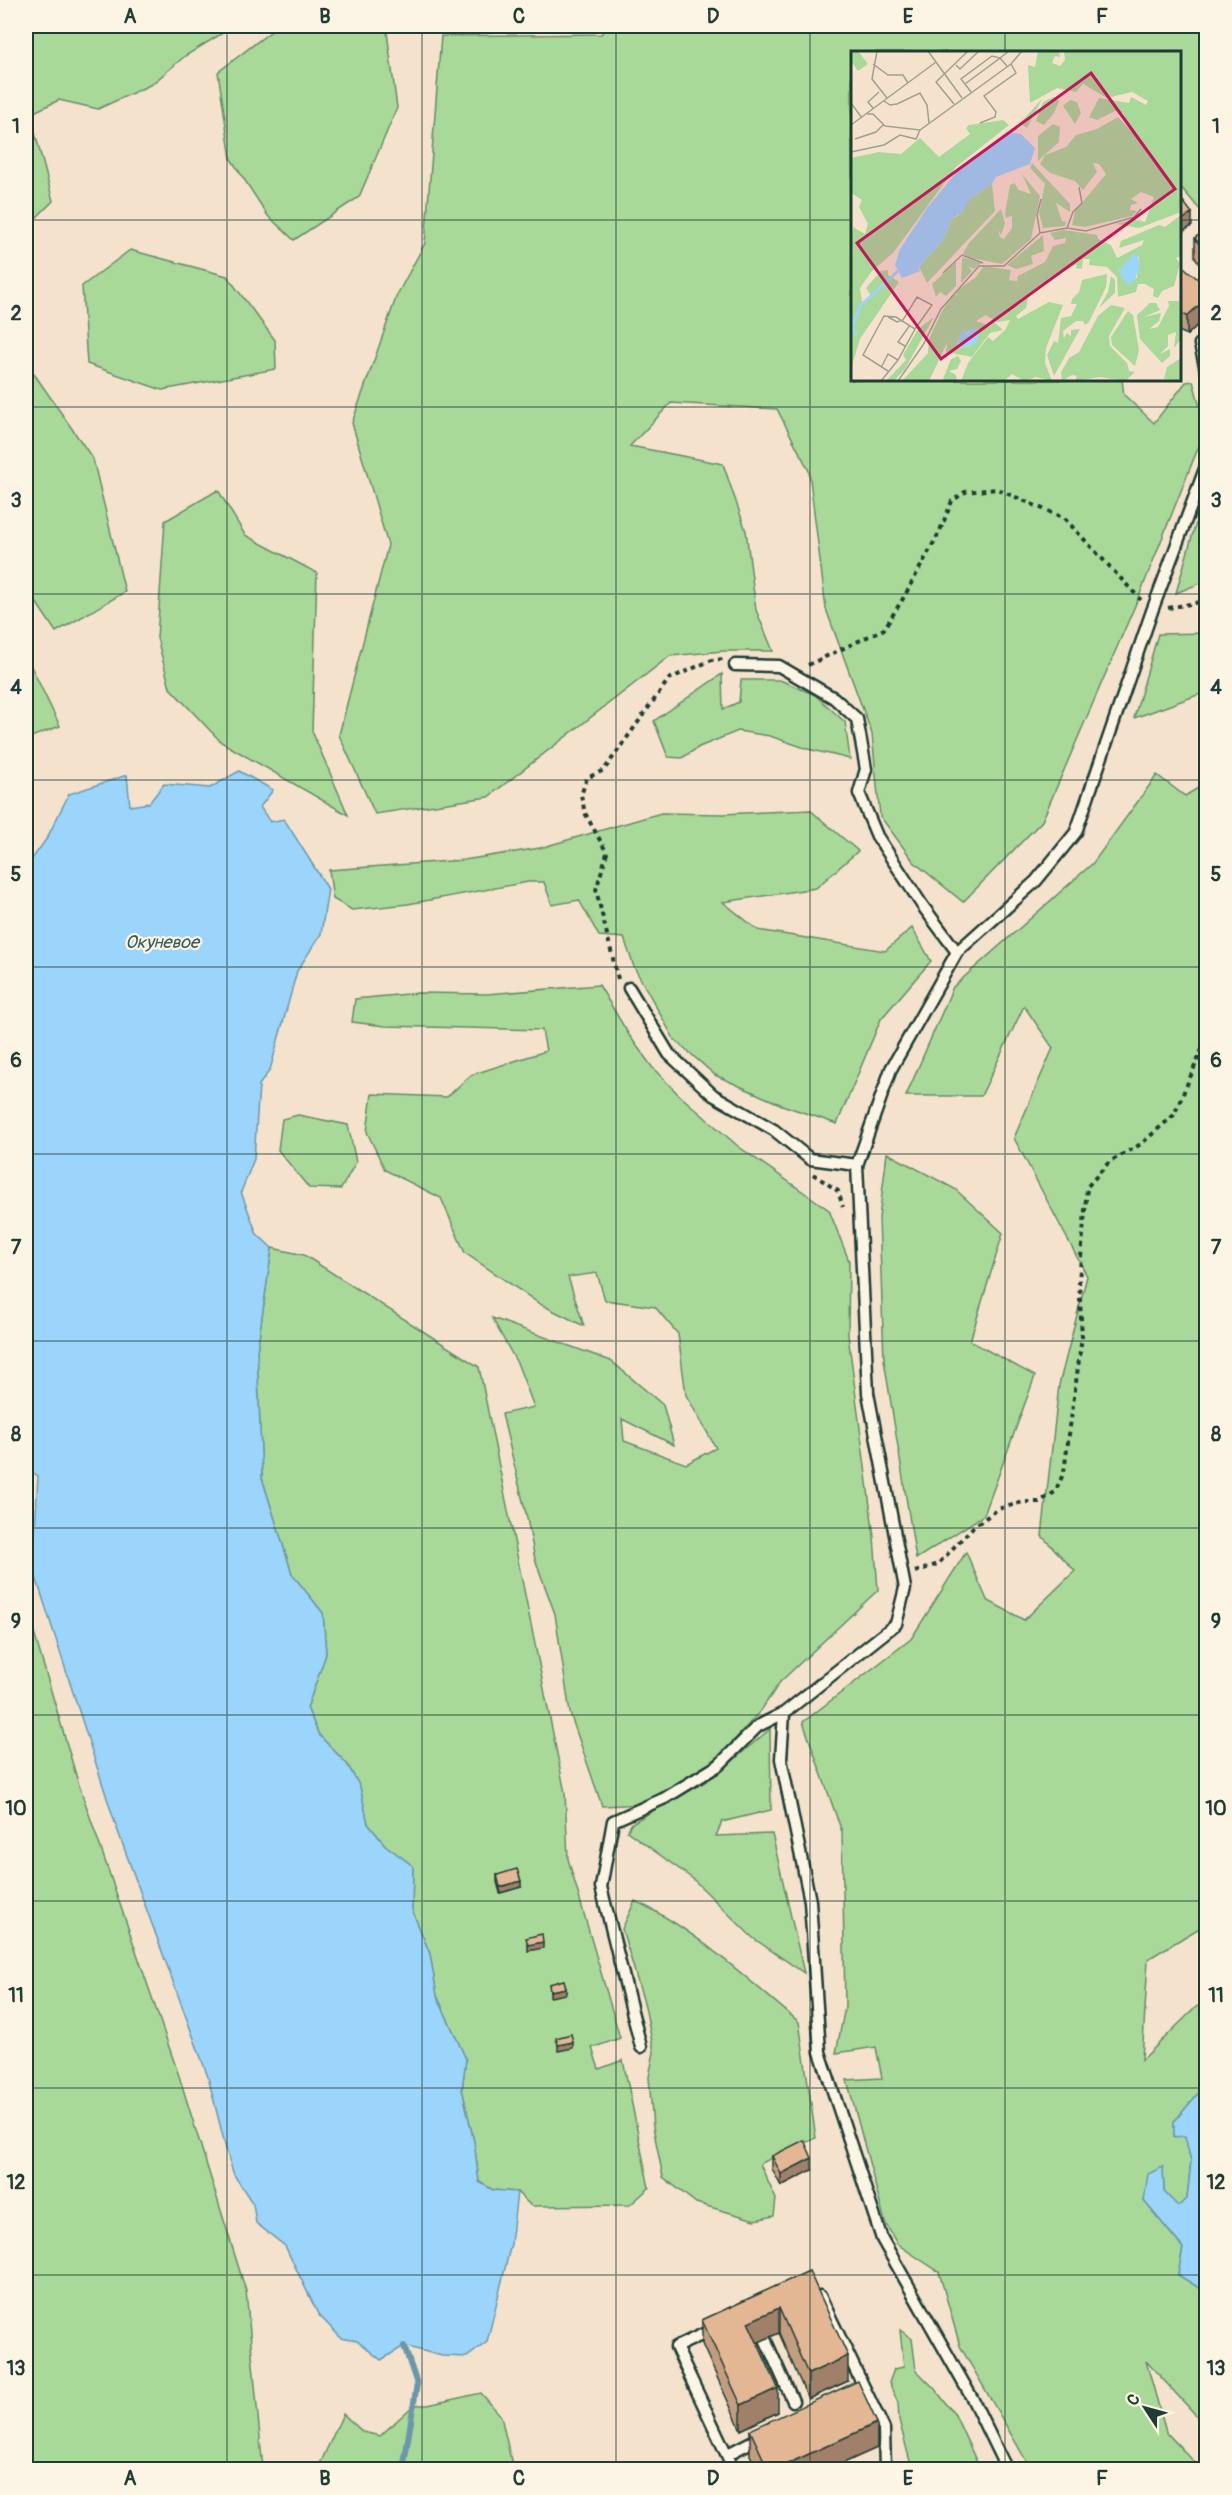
<svg xmlns="http://www.w3.org/2000/svg" width="1232" height="2495" viewBox="0 0 1232 2495" font-family="Pangolin,sans-serif">
<style>
.green{fill:#a9d999;stroke:#648b66;stroke-width:1.5}
.water{fill:#9bd5fb;stroke:#6998ab;stroke-width:1.5}
.lines{fill:none;stroke-linecap:round;stroke-linejoin:round}
.stream{stroke:#6998ab;stroke-width:6}
.lane-casing{stroke:#1f3d34;stroke-width:15}
.path{stroke:#1f3d34;stroke-width:4;stroke-dasharray:4.5 4.5;stroke-linecap:butt}
.lane{stroke:#fcf5e5;stroke-width:10}
.wall{fill:#c49d7f;stroke:#1f3d34;stroke-width:1.5}
.shaded-wall{fill:#a08068;stroke:#1f3d34;stroke-width:1.5}
.building{fill:#e4b794;stroke:#1f3d34;stroke-width:1.5}
.grid{fill:none;stroke:#1f3d34;stroke-width:1.5;stroke-opacity:0.55}
.labels{text-anchor:middle;stroke-width:4.5;stroke-linejoin:round;paint-order:stroke}
.water-label{font-size:18px;font-style:italic;fill:#385b5c;stroke:#fcf5e5}
.inset-river{fill:none;stroke:#9bd5fb;stroke-width:3}
.inset-road{fill:none;stroke:#9fa090;stroke-width:1.5}
.view{fill:#c2185b;fill-opacity:0.15;stroke:#c2185b;stroke-width:3}
.inset-edge{fill:none;stroke:#1f3d34;stroke-width:3}
.neatline{fill:none;stroke:#1f3d34;stroke-width:2}
.grid-label{font-size:20px;text-anchor:middle;font-weight:bold;fill:#1f3d34}
</style>
<rect width="100%" height="100%" fill="#f5e2cd"/>
<filter id="ink" filterUnits="userSpaceOnUse"><feTurbulence type="fractalNoise" baseFrequency=".0167" numOctaves="2"/><feDisplacementMap in="SourceGraphic" scale="12" xChannelSelector="R" yChannelSelector="G"/><feConvolveMatrix kernelMatrix="1 2 1 2 8 2 1 2 1" color-interpolation-filters="sRGB"/></filter>
<g filter="url(#ink)">
<path class="green" d="M26 26H234L185 56 152 84 98 109 59 100 30 114 53 201 26 228Z
M278 26H394L387 32 397 108 359 197 294 240 268 216 231 159 218 72Z
M608 26H1206V217L1180 186V52H852V380H1122L1124 395 1154 423 1186 382 1193 381 1202 414V438L1140 594 1042 821 963 902 914 862 880 816 872 734 826 609 809 471 777 409 671 403 630 446 723 464 746 531 756 610 773 651H723L670 656 488 797 375 814 339 735 388 545 352 423 397 295 425 243 441 36 601 34Z
M130 250 227 276 275 340 276 369 162 390 87 364 82 286Z
M30 368 93 459 125 592 56 632 26 587V369Z
M218 490 245 535 317 573 312 731 348 815 221 742 170 688 157 638 165 521Z
M1206 499V581L1176 593 1197 519Z
M1206 633V692L1134 718 1158 634Z
M26 656 60 726 26 739Z
M722 674 723 709 739 702 741 680H780L815 695 845 722 850 759 808 749 770 736 738 731 699 747 682 758 668 757 654 721Z
M1157 775 1185 796 1206 783V1924L1148 1959 1142 2060 1196 2007 1206 2002V2084L1174 2122V2136L1185 2135 1191 2161 1187 2199 1178 2207 1164 2192 1163 2168 1144 2201 1183 2248 1178 2275 1206 2292V2306L1203 2310 1206 2313V2426L1146 2361 1166 2432 1201 2469H1031L960 2346 939 2272 897 2244 885 2222 847 2080 882 2078 876 2047 836 2053 845 2007 842 1832 803 1722 911 1639 966 1552 987 1600 1024 1620 1075 1571 1042 1536 1059 1385 1087 1276 1014 1138 1053 1048 1024 1006 981 1096H906L953 987 1093 863Z
M810 810 858 851 816 888 723 902 758 930 885 951 912 928 931 961 881 1019 837 1124 782 1105 715 1075 674 1039 634 967 624 938 599 936 579 900 552 905 544 882H528L408 904 352 910 333 899 329 870 464 860 540 848 661 813 723 814Z
M599 985 629 1035 652 1067 678 1094 739 1147 829 1210 849 1261 848 1335 874 1537 878 1590 780 1682 762 1709 716 1761 645 1804 602 1806 570 1713 555 1614 535 1559 527 1518 502 1414 534 1407 518 1365 492 1318 611 1361 663 1405 674 1445 622 1419 624 1441 686 1464 716 1448 686 1395 678 1334 655 1307 605 1300 597 1273 568 1277 584 1326 540 1304 465 1253 441 1198 385 1170 367 1132 372 1094 447 1097 471 1075 546 1051 542 1030 385 1026 352 1022 355 999 418 993 487 994Z
M298 1115 348 1125 356 1162 341 1189 309 1188 278 1150 282 1119Z
M887 1153 955 1189 1003 1233 970 1341 1035 1376 984 1515 916 1559 884 1360 879 1218Z
M272 1248 304 1255 479 1367 565 1793 568 1859 620 2038 592 2048 599 2069 623 2060 649 2188 630 2205 531 2206 517 2192 493 2190 479 2182 474 2142 462 2089 466 2059 437 1996 430 1954 412 1910 413 1866 385 1845 368 1824 360 1787 347 1764 319 1735 307 1708 326 1654 323 1613 292 1574 262 1478 257 1351Z
M26 1606 78 1782 179 2076 246 2291 263 2469H26Z
M770 1729 771 1810 722 1822 716 1836 772 1834 804 1973 753 1938 693 1879 627 1831 632 1823 722 1770Z
M635 1901C694 1928 749 1981 799 2022L816 2138 800 2143 760 2164 776 2199 774 2216 755 2220 696 2203 663 2177 653 2127 649 2077 654 2052 645 2006 622 1929Z
M900 2330 912 2339 916 2370 935 2389 955 2415 980 2469H912L899 2420 898 2403 889 2383 894 2369 904 2367Z
M481 2393 501 2416 513 2469 320 2470 319 2466 343 2414 363 2432 380 2436 414 2405H428Z"/>
<path class="water" d="M239 771 273 790 260 807 270 822 284 819 328 889 321 934 297 971 270 1070 259 1085 254 1159 241 1192 257 1234 272 1248 257 1351 262 1478 292 1574 323 1613 326 1654 307 1708 319 1735 347 1764 360 1787 368 1824 385 1845 413 1866 412 1910 430 1954 437 1996 466 2059 462 2089 474 2142 479 2182 493 2190 517 2192 511 2244 487 2342 467 2357 442 2356 404 2346 381 2360 357 2341 341 2338 318 2314 285 2246 256 2223 253 2204 234 2175 227 2153 208 2077 116 1826 33 1568 38 1476 26 1468V1330L28 1326 26 1304V861L30 862 47 838 69 794 127 775 130 806 149 803 164 784 210 788Z
M1206 2084V2292L1178 2275 1183 2248 1144 2201 1148 2174 1163 2167 1164 2192 1178 2206 1187 2199 1191 2161 1185 2136 1174 2137V2122Z"/>
<g class="lines">
<path class="stream" d="M403 2470 417 2384 404 2346"/>
<g class="lane-casing">
<path id="lane" d="M1200 344 1206 370
M735 665 779 666 834 698 857 719 866 769 859 793 877 836 922 905 957 952
M629 988 669 1054 713 1095 774 1130 810 1159 857 1165
M641 2047 601 1887 613 1821 665 1798 719 1765 758 1726 784 1713
M820 2296 884 2429 885 2470
M714 2329 676 2347 734 2470
M765 2339 793 2401
M728 2454 763 2436
M1007 2470 972 2398 882 2239 820 2052 810 1901 781 1759 784 1713 896 1624 905 1588 868 1393 857 1165 891 1069 957 952 1036 881 1076 832 1152 611 1206 466"/>
</g>
<path class="path" d="M1168 608 1206 601
M808 665 884 629 904 597 939 533 952 501 965 492 997 489 1064 518 1141 600
M618 979 596 890 607 853 585 813 581 795 587 778 604 770 669 679 712 660 724 659
M813 1174 838 1191 843 1207
M915 1572 938 1564 973 1527 998 1509 1023 1502H1039L1055 1492 1064 1472 1082 1337 1079 1281 1087 1187 1109 1162 1141 1144 1174 1115 1206 1040"/>
<use href="#lane" class="lane"/>
</g>
<path class="wall" d="M1206 230V273L1195 257V238Z
M1179 263 1206 317 1187 335 1179 331Z
M497 1875 521 1887 500 1893 497 1882Z
M772 2156 812 2170 781 2186 772 2169Z
M809 2271 848 2381 808 2399 779 2333 757 2342 778 2412 741 2430 702 2344V2320Z
M750 2430 877 2448 830 2469H757L750 2455Z"/>
<path class="shaded-wall" d="M1192 213V226L1179 234V222Z
M1206 288V317L1187 335V316Z
M521 1881V1887L500 1893V1887Z
M543 1942V1948L528 1951V1945Z
M566 1988V1994L550 1997V1991Z
M573 2042V2048L558 2051V2045Z
M812 2158V2170L781 2186V2174Z
M779 2308V2333L748 2347V2322Z
M848 2356V2381L808 2399V2374Z
M778 2388V2412L741 2430V2405Z
M877 2423V2448L830 2469H776Z"/>
<path class="building" d="M1179 196 1192 213 1179 222Z
M1206 230V255L1195 238Z
M1179 263 1206 286V299L1187 316 1179 312Z
M517 1869 521 1881 500 1887 497 1875Z
M542 1934 543 1942 528 1945 526 1938Z
M564 1980 566 1988 550 1991 549 1984Z
M571 2034 573 2042 558 2045 556 2038Z
M804 2140 812 2158 781 2174 772 2156Z
M809 2271 848 2356 808 2374 779 2308 748 2322 778 2388 741 2405 702 2320Z
M858 2381 877 2423 776 2469H768L750 2430Z
M384 2465 385 2469H369Z"/>
</g>
<path class="grid" d="M227 26V2470M422 26V2470M616 26V2470M810 26V2470M1005 26V52M26 220H852M1180 220H1206M1005 380V2470M26 407H1206M26 594H1206M26 780H1206M26 967H1206M26 1154H1206M26 1341H1206M26 1528H1206M26 1715H1206M26 1901H1206M26 2088H1206M26 2275H1206"/>
<g class="labels">
<g class="water-label">
<text x="162" y="948">Окуневое</text>
</g>
</g>
<g transform="translate(851 51)">
<rect width="330" height="330" fill="#f5e2cd"/>
<path d="M0 0H7L17 13 7 20 0 10ZM187 0H208L209 6 204 5 201 12 209 15 214 9 213 0H330V161L288 177 265 173 283 168 294 171 303 146 290 141 280 148 287 152 280 154 279 159 286 160 281 165 234 176 221 174 224 160 255 123 248 113 242 112 246 121 232 139 224 130 199 122 189 113 194 104 215 96 225 84 246 78 267 66 281 81 272 62 264 60 246 69 238 66 248 47 278 52 280 46 295 54 297 50 281 41 256 47 232 33 225 41 206 37 179 52 177 14 184 16ZM203 46 208 50 203 62 193 74 185 70 192 51ZM191 48 176 77 167 71 171 70ZM219 49 226 51 230 62 224 73 212 55ZM152 69 158 74 105 116 42 202 21 220 9 237 11 251 20 245 15 237 30 220 37 219V224L48 231 9 288 0 318V191L2 176 14 183 17 173 8 156 11 149 0 142V107L28 101 50 103 69 87 88 106 119 83 115 77 118 74ZM202 73 209 76 208 91 187 110V85ZM181 112 219 153V161L205 152 211 170 215 171 214 175 192 177 188 162 194 133 179 117ZM171 123 189 145 180 188 151 213 115 206 112 202 118 192 150 158 154 172 150 184 147 179 149 186 153 188 161 177V165L155 167 154 162 159 134 163 132 168 139 180 143ZM141 133 144 160 76 232 68 216 93 188 101 167 107 165 119 148ZM330 164V205L325 207 329 213 323 235 311 240 307 247 302 245 303 238 294 233H287L285 241 267 246 266 226 256 216 238 214 239 208H232L231 218 225 217 226 213 178 242 175 257 165 265 167 268 198 251 212 254 195 297 194 312 201 330 185 326 173 330 161 323 153 330H110L117 312 135 289 137 286 142 290 154 279 159 269 146 271 135 264 125 270 139 275 143 271 152 279 139 282 121 306 95 301 96 292 78 330H51L77 302 78 288 91 260 102 244H107L104 241 125 226 133 215 160 219 158 229 166 230 167 225 194 211 202 195 214 192 215 187 204 189 199 182 213 179 246 184 247 188 260 194 266 207 291 194 293 189 268 197 270 190 308 174 314 176ZM282 205 288 206 286 227 275 228 268 220ZM114 278 113 283 120 279 125 283 119 295 109 297 106 293ZM192 184 193 200 180 205 182 213 165 218 156 214ZM111 206 130 212 123 218 117 215 121 220 110 232ZM105 211V235L95 245 89 241 85 246 81 233ZM256 223 255 236 238 271 234 274 232 270H225L212 280 213 287 216 282 220 285V279L229 278 203 325 196 304 203 290 207 292 210 267 220 265 226 253H220L221 248 228 241 231 229ZM260 225 264 229V242L248 257 257 241ZM328 237 330 288 323 297 325 281 317 284V295L309 303 319 298V305L311 312 289 288 286 264 299 252H305L309 259 293 266 310 262 308 270 298 278 307 276 318 255 317 250H328ZM260 254 274 257 258 285 259 295 276 312 278 320 284 321 274 330 249 326 224 330 226 325 221 324 211 330 210 321 218 307 228 301 247 265ZM277 260 282 264 288 299 284 315 261 294 260 286ZM83 266 54 318 43 330H35L55 309 52 304 67 278ZM107 305 110 310 106 318 98 320 105 324 106 330H95L92 328 100 308ZM330 307V330L313 328 316 316Z" fill="#a9d999" fill-rule="evenodd"/>
<path d="M157 81 170 83 184 97 179 113 145 126 141 133 119 148 111 162 101 167 93 188 68 216 69 220 51 227 44 214 49 198 76 157 104 123ZM283 203H286L289 215 283 231 276 234 268 220ZM121 277 129 280 125 293 105 298 111 280 116 279 115 284Z" fill="#9bd5fb"/>
<path class="inset-river" d="M5 285 1 276 9 255 47 220"/>
<path class="inset-road" d="M26 0 21 28 36 47M77 0 111 47M22 13 37 24H52L57 32M105 14 109 18 128 0M156 15 149 7 158 0M114 33 149 7 141 5 110 28 114 33 120 41M33 50 39 54 46 53 69 42 76 54 78 72M0 52 11 67M103 53 85 31 117 0M22 57 17 51 28 41M16 63H22L34 75 69 79 160 13 171 0M129 72 144 66 145 61 133 45 165 22 160 13M0 74 85 11M4 88 25 81 32 74M0 101 33 94 49 84 65 88 69 79M216 177 222 161 231 152 228 136M189 182 186 164 190 148M92 222 111 204 132 212M37 266 46 271 52 269 66 246 81 254 64 278M54 295 47 291 59 274M31 315 37 303 47 309M30 330 47 309 64 278 45 266 33 265 12 304 37 320M47 330 72 294 90 258 128 215H153L189 182 216 177 235 180 283 166 290 158"/>
<path class="view" d="M240 22 324 138 90 308 6 192Z"/>
<rect width="330" height="330" class="inset-edge"/>
</g>
<rect width="1232" height="2495" fill="none" stroke="#fcf5e5" stroke-width="66"/>
<g transform="translate(1145 2408) rotate(306)" stroke="#fcf5e5" stroke-width="4.5" paint-order="stroke">
<path d="M0-4.5L10 22L0 15L-10 22Z" fill="#1f3d34"/>
<text y="-9" font-size="16" font-weight="bold" text-anchor="middle" fill="#1f3d34">С</text>
</g>
<rect x="33" y="33" width="1166" height="2429" class="neatline"/>
<g class="grid-label">
<text x="130" y="23">A</text>
<text x="325" y="23">B</text>
<text x="519" y="23">C</text>
<text x="713" y="23">D</text>
<text x="908" y="23">E</text>
<text x="1102" y="23">F</text>
<text x="16" y="133">1</text>
<text x="1216" y="133">1</text>
<text x="16" y="320">2</text>
<text x="1216" y="320">2</text>
<text x="16" y="507">3</text>
<text x="1216" y="507">3</text>
<text x="16" y="694">4</text>
<text x="1216" y="694">4</text>
<text x="16" y="881">5</text>
<text x="1216" y="881">5</text>
<text x="16" y="1067">6</text>
<text x="1216" y="1067">6</text>
<text x="16" y="1254">7</text>
<text x="1216" y="1254">7</text>
<text x="16" y="1441">8</text>
<text x="1216" y="1441">8</text>
<text x="16" y="1628">9</text>
<text x="1216" y="1628">9</text>
<text x="16" y="1815">10</text>
<text x="1216" y="1815">10</text>
<text x="16" y="2002">11</text>
<text x="1216" y="2002">11</text>
<text x="16" y="2189">12</text>
<text x="1216" y="2189">12</text>
<text x="16" y="2375">13</text>
<text x="1216" y="2375">13</text>
<text x="130" y="2485">A</text>
<text x="325" y="2485">B</text>
<text x="519" y="2485">C</text>
<text x="713" y="2485">D</text>
<text x="908" y="2485">E</text>
<text x="1102" y="2485">F</text>
</g>
</svg>
